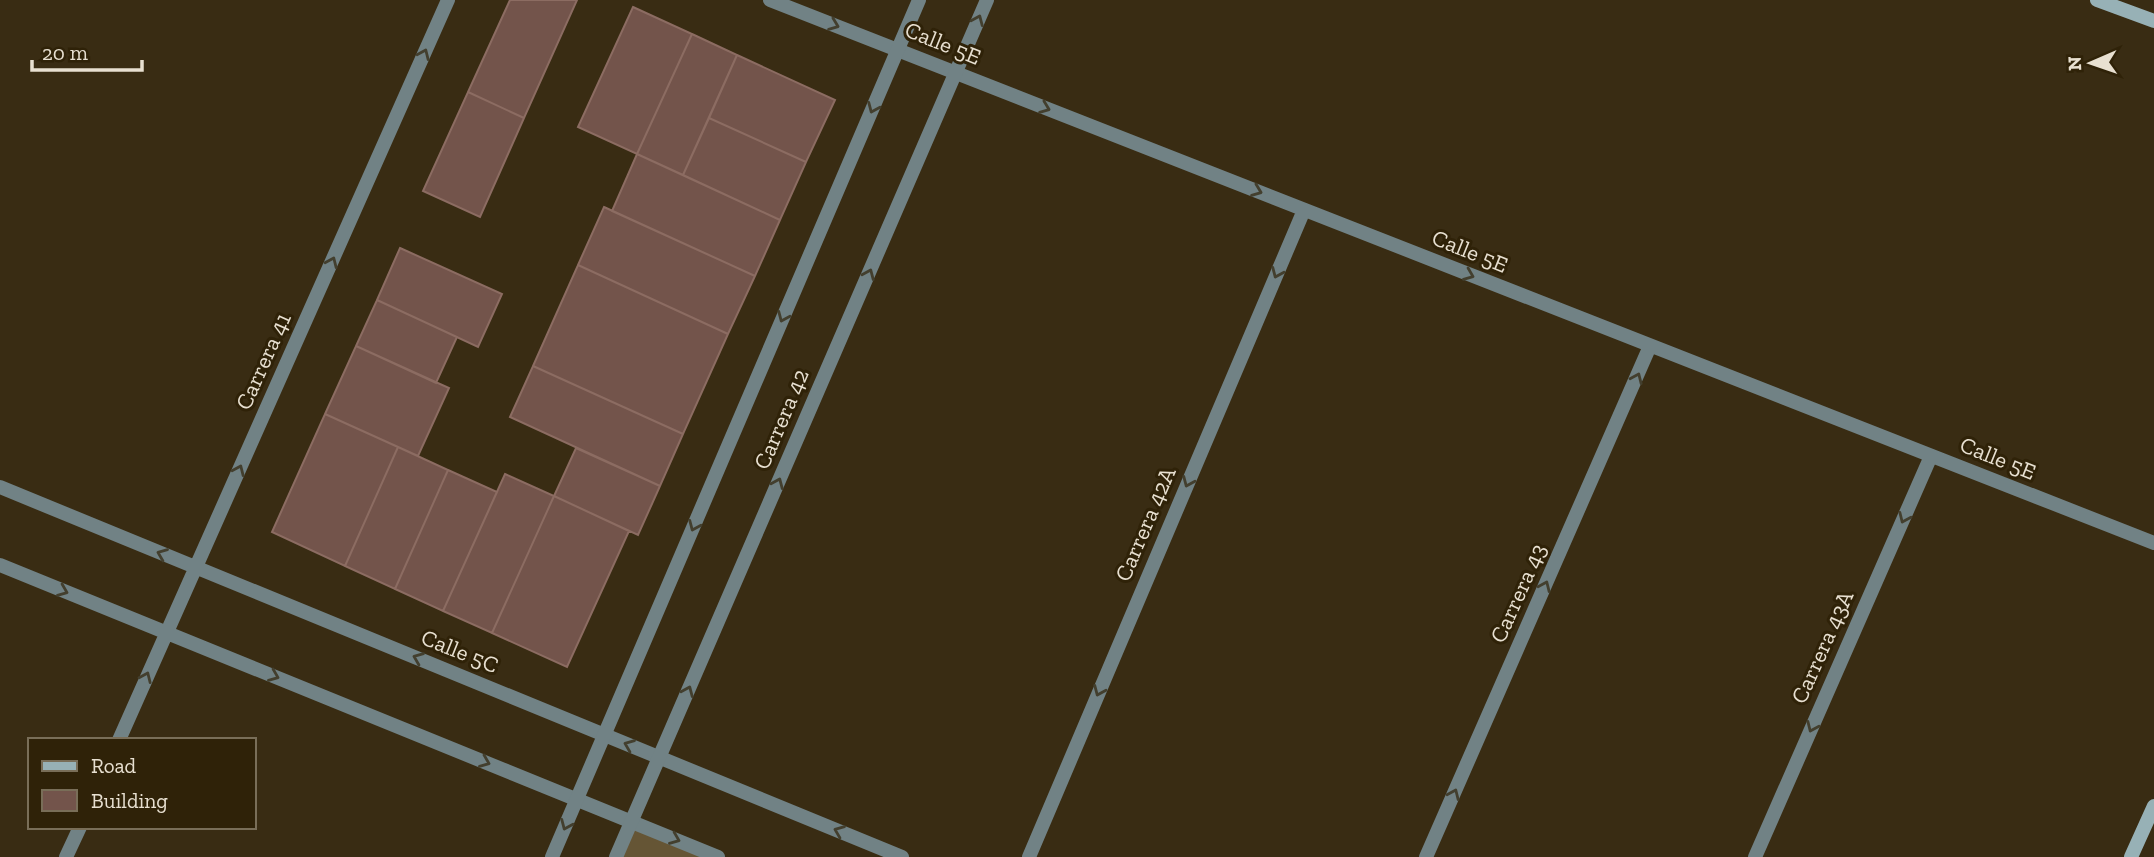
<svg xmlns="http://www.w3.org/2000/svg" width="2154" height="857" viewBox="0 0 2154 857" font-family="'Zilla Slab',serif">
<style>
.green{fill:#655535}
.building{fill:#73544b;stroke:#8c6c62;stroke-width:2}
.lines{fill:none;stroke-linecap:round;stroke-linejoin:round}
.minor{stroke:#718285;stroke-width:14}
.tertiary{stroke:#718285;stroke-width:14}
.secondary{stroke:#97b1b6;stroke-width:14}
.oneway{stroke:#433f2e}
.labels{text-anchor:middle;stroke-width:6;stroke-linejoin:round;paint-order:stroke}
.street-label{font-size:23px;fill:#e8e0d1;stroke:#2f2208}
</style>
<rect width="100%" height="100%" fill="#392c13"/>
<path class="green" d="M632 822 718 857H617Z"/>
<path class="building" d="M510 0H577L524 118 468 92Z
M633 7 692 34 637 154 578 127Z
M692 34 737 55 683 175 637 154Z
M737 55 835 100 806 162 709 118Z
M468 92 524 118 480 217 423 191Z
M709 118 806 162 780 220 683 175Z
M637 154 780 220 755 276 612 211Z
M604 207 755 276 728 334 578 265Z
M400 248 502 294 478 347 377 300Z
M578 265 728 334 683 434 533 366Z
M377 300 457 337 436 383 356 346Z
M356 346 449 388 418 456 325 414Z
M533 366 683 434 660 486 510 417Z
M325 414 398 447 345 566 272 532Z
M398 447 448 470 395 589 345 566Z
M576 448 660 486 638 535 554 496Z
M448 470 497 492 443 611 395 589Z
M505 474 554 496 492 633 443 611Z
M554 496 629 531 567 667 492 633Z"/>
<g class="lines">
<path class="minor" d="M770 0 2154 543
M0 487 902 857
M0 565 718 857
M119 740 448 0
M66 857 80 827
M1029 857 1304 210
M1426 857 1650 346
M1755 857 1931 456"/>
<path class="tertiary" d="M552 857 919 0
M616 857 987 0"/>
<path class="secondary" d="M2097 0 2154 21
M2131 857 2154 806"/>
</g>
<defs><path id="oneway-chevron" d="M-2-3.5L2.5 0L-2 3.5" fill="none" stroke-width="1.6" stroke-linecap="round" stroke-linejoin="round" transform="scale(1.75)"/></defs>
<g class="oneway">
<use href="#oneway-chevron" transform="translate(978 20) rotate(-67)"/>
<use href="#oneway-chevron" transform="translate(834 25) rotate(21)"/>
<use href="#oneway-chevron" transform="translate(424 54) rotate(-66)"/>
<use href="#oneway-chevron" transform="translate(873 108) rotate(113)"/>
<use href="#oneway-chevron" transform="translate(1045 108) rotate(21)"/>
<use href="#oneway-chevron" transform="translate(1257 191) rotate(21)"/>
<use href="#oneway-chevron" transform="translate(332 262) rotate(-66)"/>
<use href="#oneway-chevron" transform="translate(1277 273) rotate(113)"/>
<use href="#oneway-chevron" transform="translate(869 274) rotate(-67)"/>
<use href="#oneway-chevron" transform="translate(1469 275) rotate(22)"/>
<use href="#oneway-chevron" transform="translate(783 317) rotate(113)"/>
<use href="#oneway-chevron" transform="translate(1637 378) rotate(-66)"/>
<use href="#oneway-chevron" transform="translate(239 470) rotate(-66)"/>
<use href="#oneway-chevron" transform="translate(1188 482) rotate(113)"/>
<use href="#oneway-chevron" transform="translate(778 483) rotate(-67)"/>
<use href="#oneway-chevron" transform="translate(1904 518) rotate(114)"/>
<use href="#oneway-chevron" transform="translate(694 526) rotate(113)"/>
<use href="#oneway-chevron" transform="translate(162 554) rotate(-158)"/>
<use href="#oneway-chevron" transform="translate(1545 586) rotate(-66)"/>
<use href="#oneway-chevron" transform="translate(63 591) rotate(22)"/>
<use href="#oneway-chevron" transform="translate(418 658) rotate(-158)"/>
<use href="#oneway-chevron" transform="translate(274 676) rotate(22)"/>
<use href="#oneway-chevron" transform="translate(146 677) rotate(-66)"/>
<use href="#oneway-chevron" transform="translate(688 691) rotate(-67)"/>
<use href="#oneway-chevron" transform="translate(1099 691) rotate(113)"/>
<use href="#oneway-chevron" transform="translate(1812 727) rotate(114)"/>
<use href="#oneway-chevron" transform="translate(629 745) rotate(-158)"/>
<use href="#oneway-chevron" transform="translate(485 762) rotate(22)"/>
<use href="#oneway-chevron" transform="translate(1454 794) rotate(-66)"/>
<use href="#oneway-chevron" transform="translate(566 825) rotate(113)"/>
<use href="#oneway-chevron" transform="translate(839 831) rotate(-158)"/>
<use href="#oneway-chevron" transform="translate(675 839) rotate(22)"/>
</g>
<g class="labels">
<g class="street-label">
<text transform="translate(943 43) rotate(22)" y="8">Calle 5E</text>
<text transform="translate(1470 251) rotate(22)" y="8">Calle 5E</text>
<text transform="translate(263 361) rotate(-66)" y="8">Carrera 41</text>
<text transform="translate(781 419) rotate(-67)" y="8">Carrera 42</text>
<text transform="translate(1998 458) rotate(22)" y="8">Calle 5E</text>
<text transform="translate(1145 524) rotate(-67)" y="8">Carrera 42A</text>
<text transform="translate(1518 593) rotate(-66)" y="8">Carrera 43</text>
<text transform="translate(1822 647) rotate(-66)" y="8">Carrera 43A</text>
<text transform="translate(460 651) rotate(22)" y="8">Calle 5C</text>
</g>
</g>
<rect x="28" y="738" width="228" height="91" fill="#2f2208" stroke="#796e58" stroke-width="2"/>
<rect x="42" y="761" width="35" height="10" fill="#97b1b6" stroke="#796e58" stroke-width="2"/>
<text x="91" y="773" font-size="21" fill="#e8e0d1">Road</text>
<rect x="42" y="790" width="35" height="21" fill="#73544b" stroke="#796e58" stroke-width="2"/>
<text x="91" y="808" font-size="21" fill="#e8e0d1">Building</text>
<g transform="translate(2091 63) rotate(268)" stroke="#2f2208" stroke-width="5" paint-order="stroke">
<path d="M0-5L12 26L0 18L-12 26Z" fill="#e8e0d1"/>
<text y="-10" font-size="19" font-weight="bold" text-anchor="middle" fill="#e8e0d1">N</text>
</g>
<path d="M32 60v10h110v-10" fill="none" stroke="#e8e0d1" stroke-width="3.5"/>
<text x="42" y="60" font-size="21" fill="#e8e0d1" stroke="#2f2208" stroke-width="5" paint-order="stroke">20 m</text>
</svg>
